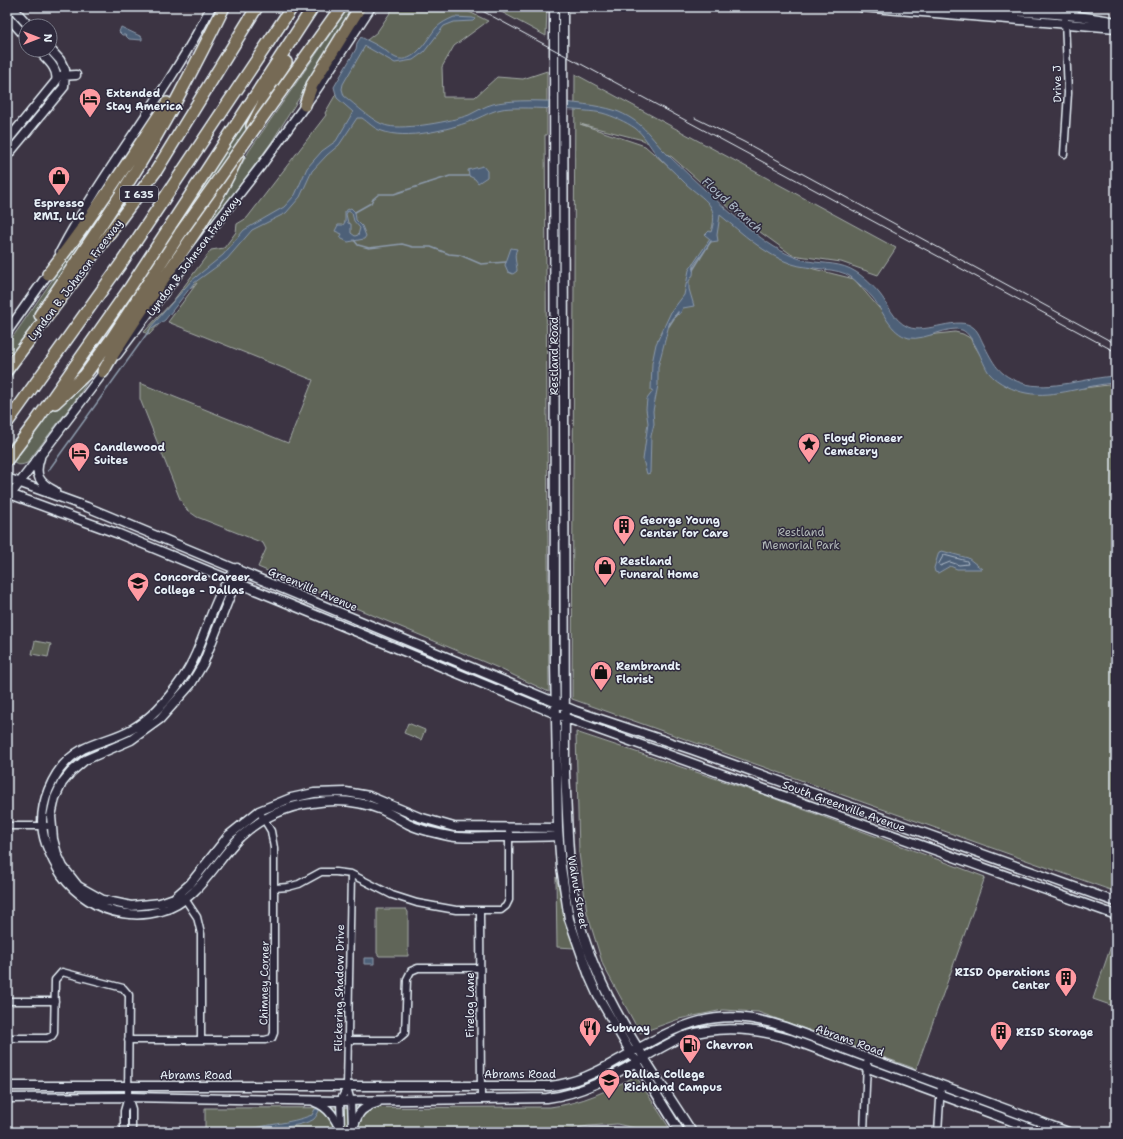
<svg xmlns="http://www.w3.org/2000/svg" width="1123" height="1139" viewBox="0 0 1123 1139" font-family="'Shantell Sans',sans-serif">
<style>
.green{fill:#606558;stroke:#a4aba8}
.water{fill:#4e6078;stroke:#8c9aab;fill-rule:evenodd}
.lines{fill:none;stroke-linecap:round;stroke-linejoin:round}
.shore{stroke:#aab7c5;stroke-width:1}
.stream{stroke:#8c9aab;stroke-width:1.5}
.street-casing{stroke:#e8f1f8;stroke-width:9}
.secondary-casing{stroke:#e8f1f8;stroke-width:11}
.highway-casing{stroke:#e8f1f8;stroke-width:14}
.street{stroke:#2f2a3d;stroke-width:6}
.secondary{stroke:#2f2a3d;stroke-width:8}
.highway{stroke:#766a54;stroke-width:11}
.tram{stroke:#e8f1f8;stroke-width:1}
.highway-bridge-casing{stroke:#e8f1f8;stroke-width:14;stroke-linecap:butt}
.highway-bridge{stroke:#766a54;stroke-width:11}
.labels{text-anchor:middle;stroke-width:3;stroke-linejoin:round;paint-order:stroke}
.shield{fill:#2f2a3d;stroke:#b0b5c0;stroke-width:1}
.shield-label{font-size:10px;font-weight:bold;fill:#e8f1f8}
.street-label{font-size:11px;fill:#e8f1f8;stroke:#2f2a3d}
.poi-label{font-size:11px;font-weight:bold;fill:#e8f1f8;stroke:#2f2a3d;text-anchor:start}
.park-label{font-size:11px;fill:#b2b9b8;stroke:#2f2a3d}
.water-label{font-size:12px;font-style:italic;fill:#aab7c5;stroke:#2f2a3d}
</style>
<rect width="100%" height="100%" fill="#3c3443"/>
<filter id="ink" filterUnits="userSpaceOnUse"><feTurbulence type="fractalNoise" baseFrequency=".025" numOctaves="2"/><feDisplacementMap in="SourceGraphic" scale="8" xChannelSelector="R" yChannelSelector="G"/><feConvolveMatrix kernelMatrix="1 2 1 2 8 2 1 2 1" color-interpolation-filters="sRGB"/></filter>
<g filter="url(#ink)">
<path class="green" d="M349 7H356L271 143 157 297 222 199 249 151Z
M394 7H459L488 21 454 46 442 67 443 97H475L497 77 523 79 547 71V135H545L549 692 496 667 258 567 266 549 263 543 197 517 187 510 180 499 140 399V383L288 443 313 380 168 322 197 283 183 293 173 309 149 335 144 332 173 301 211 250 224 248 236 232 237 224 247 218 326 115 325 113 367 40 377 32Z
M492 7H547L546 36Z
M575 74 896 248 878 275 841 262 792 255 742 219 672 157 643 140 580 124 645 146 757 244 783 258 814 269 854 279 897 329 911 337 955 332 963 334 970 338 993 376 1044 393 1116 384V892L572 699Z
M260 100 245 132 177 227 240 128Z
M136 160 38 335 7 383V345Z
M110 347 77 398 27 463C18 467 14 464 7 457V447L35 415 95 352Z
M35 641 51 644 48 657 32 654Z
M408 723 425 730 421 740 404 733Z
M576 732 762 794 985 877 916 1069 758 1012 723 1010 679 1019 640 1033 603 965 587 913 579 853Z
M556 877 575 948 557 947Z
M377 909H406L408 912V956H379L377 953Z
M1116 931V1007L1093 999Z
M636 1076 672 1132H651L617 1124 589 1126 551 1132H205V1108L550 1107C583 1103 606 1091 636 1076Z
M614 1127 636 1132H571L591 1128Z"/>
<path class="water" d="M454 17 473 18 475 19 473 21 454 22 444 26 424 52 413 60 395 63 365 46 343 84 342 89 344 96C355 104 375 124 388 126 405 130 453 121 469 115 477 111 485 106 493 104 519 97 595 102 619 112 646 124 649 137 669 156 697 183 726 210 756 234 771 246 789 257 808 261 824 264 841 262 856 272 864 277 873 286 879 293 889 305 893 320 908 327 926 335 959 314 974 328 978 331 981 339 983 343 994 364 998 375 1022 383 1049 392 1088 377 1116 376V383C1088 384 1054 399 1026 393 1015 391 997 383 989 373 982 363 974 335 962 330 948 325 925 341 909 338 890 333 883 311 873 298 867 291 858 283 851 277 838 267 809 270 792 264 765 255 742 233 720 215L717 235 718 241 711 242 694 265 693 275 689 281V289L694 306 683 308 680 314 675 315 670 321 658 367V385L653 411 654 424 651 436 650 473 647 474 643 460 648 423 646 409 647 399 653 391 651 390 652 363 656 344 671 312 684 295 689 270 710 239 705 235 709 231 711 232C721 202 700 199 682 180 673 171 664 163 656 154 649 145 644 135 635 128 626 122 613 116 602 113 590 110 513 106 502 109 491 111 482 117 471 121 448 130 406 140 382 131 374 129 368 122 362 118H357L339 145 327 155 312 171 300 197 286 213 252 230 227 259 194 283 165 320 152 329 150 328 191 281 223 255 244 230 284 207 295 195 307 168 322 151 336 141 353 112 337 98 334 87 356 49 357 43 361 37C368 41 376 44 383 49 387 51 391 56 396 58 414 65 427 39 436 28 441 23 447 20 454 17Z
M121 27 142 37V40L129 39 125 35H122L119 32Z
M483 166 487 171V177L478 183 475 179 469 176 468 170Z
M351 208 355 212 356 220 362 226 366 236 364 239 348 242 340 238 342 234 335 231 338 225H343L345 222V211ZM348 211 352 213 354 221 360 228 358 235 355 236 351 233V224L348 223 346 214Z
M511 248 517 249C513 256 517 264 517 271L513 274 508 272 505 265Z
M942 551 968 558 982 569H957L950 566 938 573 935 572 934 568 939 552Z
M364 958H374V964H364Z
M315 1109H319V1111C318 1113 316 1117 314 1119 306 1126 253 1132 241 1132 264 1124 289 1124 312 1115Z"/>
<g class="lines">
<path class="shore" d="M944 555 967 561 968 564 959 565 950 562 940 566 939 564Z"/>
<path class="stream" d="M355 212 371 203 373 199 379 194H394L450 176H469
M354 240 358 245 369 248 402 244 413 247H431L449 254 460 255 481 264 506 262
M693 270 711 241
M669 326 678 312
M48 471 151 328"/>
<g class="street-casing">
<path id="street" d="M1064 154 1068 93 1065 20
M7 826H51
M351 874 347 1087 351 1101 352 1128
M275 888 288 887 299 884 321 872H336L351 874 392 895 417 903 456 910H501L506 906 509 900V833
M183 896 197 917 201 934V1040
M480 911 481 1098
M7 1001H55
M7 1038H47L52 1036 54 1033 55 980 62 972 123 988 129 995 128 1097 132 1109V1132
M128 1040H265L272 1038 274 1033V848L271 831 259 811
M349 1040H397L405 1033 407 979 411 971 418 968H480
M341 1128 340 1101 347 1087
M124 1132V1111L128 1097
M864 1132 867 1063
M938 1132 941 1085"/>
</g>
<g class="secondary-casing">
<path id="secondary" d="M12 7 29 26
M554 7 555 663 558 828 561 867 569 919 589 976 598 996 631 1053 680 1132
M563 7 565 773C568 820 567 869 578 915 596 994 649 1064 692 1132
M861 7 1116 28
M942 7C1000 12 1058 11 1116 22
M7 16 26 37
M61 76 76 75
M7 141 56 81C59 68 46 59 38 50
M7 156 64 87 65 70 60 60 50 49
M60 252C105 167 168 93 211 7
M7 332 50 271
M117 355 218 221 261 166 317 89 371 7
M40 458C34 475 39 483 55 491
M7 478 87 507 576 711 693 750 1116 902
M7 493 119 534 566 718 1116 915
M8 498 106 369
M237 568C210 599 206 645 182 679 169 698 152 718 132 729 116 738 99 741 83 749 52 766 34 810 46 844 55 868 66 886 88 900 109 914 137 918 161 911 197 902 215 862 240 837 259 819 286 806 312 803 336 799 360 801 382 810 391 814 399 819 408 824 420 830 435 833 449 836 464 839 480 837 496 837 517 837 538 837 558 836
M237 578 203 664 191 684 160 719 131 740 85 760 71 772 62 783 55 798 51 816 53 839 57 854 63 867 78 886 103 900 131 906 160 903 174 898 190 884 229 835 259 811 291 798 314 793 346 792 369 796 419 817 454 827 558 828
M7 1086H550C575 1083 596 1073 618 1060 678 1026 714 1003 785 1027L1068 1132
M7 1098 128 1097 340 1101 547 1098C599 1092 638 1057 684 1036 720 1025 755 1028 790 1039L1041 1132
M315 1102C329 1107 335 1118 341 1131
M352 1132C357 1115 359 1108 377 1103"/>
</g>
<g class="highway-casing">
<path id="highway" d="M305 105 312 85 360 7
M252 126 270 90 286 62
M48 274C91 219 129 161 167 103
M40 315C88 245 137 174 177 99 193 69 209 38 224 7
M7 370 156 171 257 7
M103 372C144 298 203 234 238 156
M55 403 85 375 112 338 181 232
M7 423 120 265 292 7
M7 460 37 420 129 289 313 7"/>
</g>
<use href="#street" class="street"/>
<use href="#secondary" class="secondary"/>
<use href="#highway" class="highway"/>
<path class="tram" d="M475 7 1116 352
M695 118 744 142 1116 344"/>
<g class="highway-bridge-casing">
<path id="highway-bridge" d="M181 232 341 7"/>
</g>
<use href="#highway-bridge" class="highway-bridge"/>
</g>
</g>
<defs>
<g id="hotel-pin" transform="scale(1.15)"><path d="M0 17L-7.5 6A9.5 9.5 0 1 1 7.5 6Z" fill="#ff9aa2" stroke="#2f2a3d"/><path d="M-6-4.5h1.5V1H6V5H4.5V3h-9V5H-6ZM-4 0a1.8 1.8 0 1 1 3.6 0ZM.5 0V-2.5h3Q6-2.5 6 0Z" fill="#111"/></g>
<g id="shop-pin" transform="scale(1.15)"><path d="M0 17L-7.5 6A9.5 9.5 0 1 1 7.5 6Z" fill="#ff9aa2" stroke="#2f2a3d"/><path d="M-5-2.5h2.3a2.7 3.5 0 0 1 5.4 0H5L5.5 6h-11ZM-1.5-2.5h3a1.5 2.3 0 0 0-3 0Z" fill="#111"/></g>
<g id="sight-pin" transform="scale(1.15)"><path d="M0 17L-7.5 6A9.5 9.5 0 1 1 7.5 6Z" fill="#ff9aa2" stroke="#2f2a3d"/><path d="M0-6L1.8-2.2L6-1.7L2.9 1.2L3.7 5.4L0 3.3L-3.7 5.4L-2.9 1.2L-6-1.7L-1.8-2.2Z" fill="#111"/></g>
<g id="building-pin" transform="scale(1.15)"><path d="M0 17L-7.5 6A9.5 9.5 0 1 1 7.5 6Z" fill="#ff9aa2" stroke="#2f2a3d"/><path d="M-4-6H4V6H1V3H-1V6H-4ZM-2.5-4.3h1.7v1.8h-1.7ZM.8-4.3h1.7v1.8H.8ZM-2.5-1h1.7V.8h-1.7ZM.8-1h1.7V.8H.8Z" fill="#111"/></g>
<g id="university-pin" transform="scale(1.15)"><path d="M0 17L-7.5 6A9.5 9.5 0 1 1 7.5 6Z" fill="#ff9aa2" stroke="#2f2a3d"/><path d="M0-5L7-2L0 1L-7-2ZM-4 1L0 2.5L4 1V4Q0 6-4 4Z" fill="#111"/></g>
<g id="restaurant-pin" transform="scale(1.15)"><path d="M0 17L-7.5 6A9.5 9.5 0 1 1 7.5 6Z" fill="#ff9aa2" stroke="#2f2a3d"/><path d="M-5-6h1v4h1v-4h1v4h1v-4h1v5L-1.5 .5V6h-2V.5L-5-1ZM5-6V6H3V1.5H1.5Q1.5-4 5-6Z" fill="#111"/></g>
<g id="fuel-pin" transform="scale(1.15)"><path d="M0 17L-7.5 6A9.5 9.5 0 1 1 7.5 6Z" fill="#ff9aa2" stroke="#2f2a3d"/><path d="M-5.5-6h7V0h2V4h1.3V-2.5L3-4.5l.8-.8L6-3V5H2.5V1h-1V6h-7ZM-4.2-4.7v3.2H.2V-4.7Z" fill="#111"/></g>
</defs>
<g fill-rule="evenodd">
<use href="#hotel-pin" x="90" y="99"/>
<use href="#shop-pin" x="59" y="177"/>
<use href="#sight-pin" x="809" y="444"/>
<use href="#hotel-pin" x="79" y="453"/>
<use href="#building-pin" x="624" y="526"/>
<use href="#shop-pin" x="605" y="567"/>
<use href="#university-pin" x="138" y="583"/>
<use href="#shop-pin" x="601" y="672"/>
<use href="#building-pin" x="1066" y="978"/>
<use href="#restaurant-pin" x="590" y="1028"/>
<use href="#building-pin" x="1001" y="1032"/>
<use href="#fuel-pin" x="690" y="1045"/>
<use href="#university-pin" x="609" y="1080"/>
</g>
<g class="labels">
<rect class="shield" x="120" y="186" width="38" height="16" rx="3"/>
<g class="shield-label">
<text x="139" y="198">I 635</text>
</g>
<g class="street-label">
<text transform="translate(1057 84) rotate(-91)" y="4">Drive J</text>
<text transform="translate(193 256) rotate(-53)" y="4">Lyndon B Johnson Freeway</text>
<text transform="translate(75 280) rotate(-53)" y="4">Lyndon B. Johnson Freeway</text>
<text transform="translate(554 356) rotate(-90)" y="4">Restland Road</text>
<text transform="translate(313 589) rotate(23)" y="4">Greenville Avenue</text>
<text transform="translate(844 806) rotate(20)" y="4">South Greenville Avenue</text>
<text transform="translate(578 892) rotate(80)" y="4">Walnut Street</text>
<text transform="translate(264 983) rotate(-89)" y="4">Chimney Corner</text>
<text transform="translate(339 988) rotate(-89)" y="4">Flickering Shadow Drive</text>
<text transform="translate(470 1005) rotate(-90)" y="4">Firelog Lane</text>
<text transform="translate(850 1040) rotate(20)" y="4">Abrams Road</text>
<text x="520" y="1078">Abrams Road</text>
<text x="196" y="1079">Abrams Road</text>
</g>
<g class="poi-label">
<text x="106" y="97">Extended<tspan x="106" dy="13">Stay America</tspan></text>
<text x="59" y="207" text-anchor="middle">Espresso<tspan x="59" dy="13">RMI, LLC</tspan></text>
<text x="824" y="442">Floyd Pioneer<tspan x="824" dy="13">Cemetery</tspan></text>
<text x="94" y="451">Candlewood<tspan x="94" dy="13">Suites</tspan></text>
<text x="640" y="524">George Young<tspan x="640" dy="13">Center for Care</tspan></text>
<text x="620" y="565">Restland<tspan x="620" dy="13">Funeral Home</tspan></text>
<text x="154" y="581">Concorde Career<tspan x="154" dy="13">College - Dallas</tspan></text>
<text x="616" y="670">Rembrandt<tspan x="616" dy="13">Florist</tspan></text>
<text x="1050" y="976" text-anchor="end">RISD Operations<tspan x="1050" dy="13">Center</tspan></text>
<text x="606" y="1032">Subway</text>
<text x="1016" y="1036">RISD Storage</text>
<text x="706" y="1049">Chevron</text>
<text x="624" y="1078">Dallas College<tspan x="624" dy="13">Richland Campus</tspan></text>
</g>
<g class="park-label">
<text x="801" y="536">Restland<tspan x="801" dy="13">Memorial Park</tspan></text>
</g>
<g class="water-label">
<text transform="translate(732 205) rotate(42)" y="4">Floyd Branch</text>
</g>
</g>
<rect width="1123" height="1139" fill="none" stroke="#2f2a3d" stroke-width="24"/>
<rect x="12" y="12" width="1099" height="1115" fill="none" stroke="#e8f1f8" stroke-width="1.5" filter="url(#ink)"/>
<g transform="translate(38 38) rotate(90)"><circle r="19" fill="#2f2a3d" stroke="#797a88"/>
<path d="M0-3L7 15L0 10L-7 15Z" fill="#ff9aa2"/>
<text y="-6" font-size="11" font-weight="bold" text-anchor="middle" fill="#e8f1f8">N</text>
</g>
</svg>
